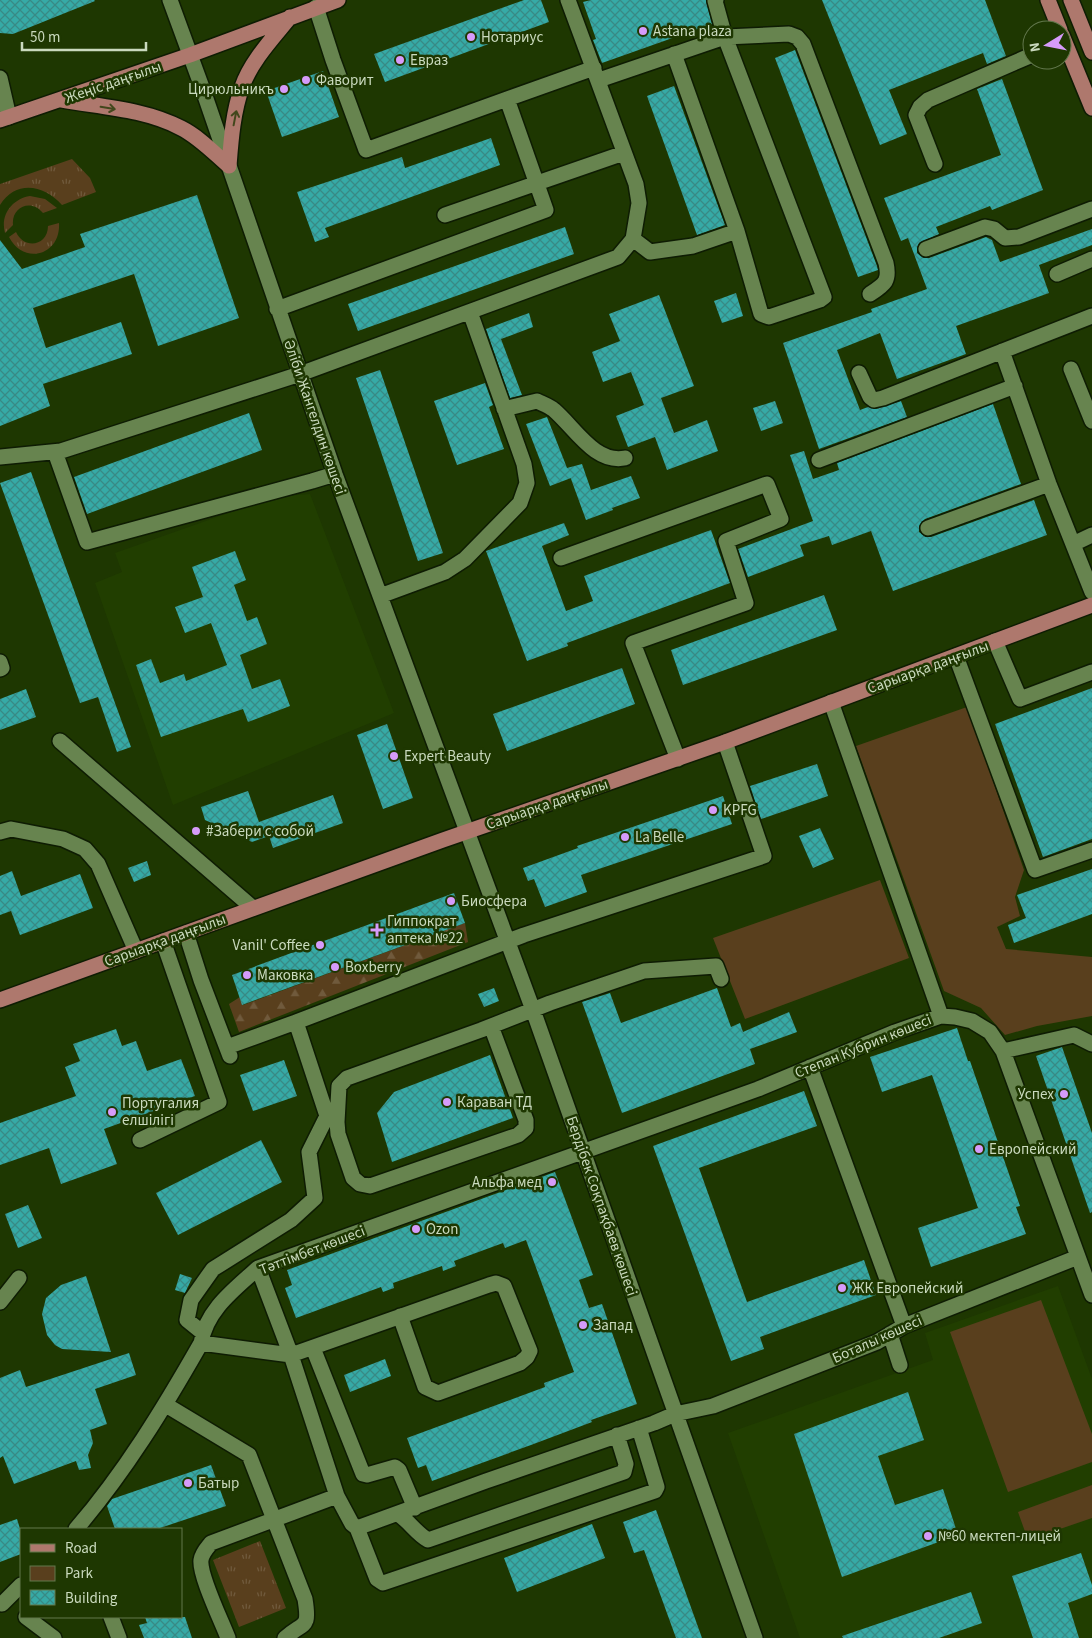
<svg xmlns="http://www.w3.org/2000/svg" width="1092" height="1638" viewBox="0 0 1092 1638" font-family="'Source Sans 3',sans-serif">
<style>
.built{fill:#213e00}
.grass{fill:url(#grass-tufts)}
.forest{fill:url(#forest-firs)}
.park{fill:#593f1d}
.building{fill:url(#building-cross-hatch)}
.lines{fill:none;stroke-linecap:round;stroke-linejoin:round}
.minor-casing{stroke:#0e1c03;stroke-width:18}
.major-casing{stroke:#0e1c03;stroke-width:18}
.minor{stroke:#67844f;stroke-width:15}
.major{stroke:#ae786d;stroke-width:15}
.oneway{stroke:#42471c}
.poi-dot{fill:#d69bfa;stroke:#1e3701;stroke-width:2}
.labels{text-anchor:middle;stroke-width:5;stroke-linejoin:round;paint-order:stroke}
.poi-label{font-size:15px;fill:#cadabe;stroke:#1e3701;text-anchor:start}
.street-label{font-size:15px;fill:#cadabe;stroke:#1e3701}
</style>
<defs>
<pattern id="grass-tufts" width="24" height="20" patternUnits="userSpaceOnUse" patternTransform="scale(1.25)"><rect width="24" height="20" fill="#593f1d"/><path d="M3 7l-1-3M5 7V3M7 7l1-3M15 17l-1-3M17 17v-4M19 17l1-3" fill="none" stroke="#705a3c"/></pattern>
<pattern id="forest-firs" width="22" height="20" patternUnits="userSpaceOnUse" patternTransform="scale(1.25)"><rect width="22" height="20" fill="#593f1d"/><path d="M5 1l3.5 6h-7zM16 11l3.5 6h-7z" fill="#705a3c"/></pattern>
<pattern id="building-cross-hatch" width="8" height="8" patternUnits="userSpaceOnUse" patternTransform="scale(1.25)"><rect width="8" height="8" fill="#36aaa6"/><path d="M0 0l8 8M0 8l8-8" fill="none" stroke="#388a85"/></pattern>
</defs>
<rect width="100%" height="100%" fill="#1e3701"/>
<path class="built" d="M310 494 394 713 173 805 95 583 122 572 115 553 274 497Z
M1058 1286 1092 1379V1638H800L728 1433 933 1360 925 1333Z"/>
<path class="grass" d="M72 159 90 178 96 192 62 205C45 185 16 179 0 205V184Z
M30 196 45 199 57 208 43 213C31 198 11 207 13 225L5 233C0 215 12 199 30 196Z
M59 223C61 255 24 266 9 237L16 232C24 250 48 246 48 226Z
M260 1541 286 1608 239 1627 213 1560Z"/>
<path class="forest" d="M465 923 468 942 239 1032 229 1004 240 997 243 1005Z"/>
<path class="park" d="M967 707 1024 870 1015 897 1020 916 997 927 1006 949 1092 957V1016L1037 1026 1005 1035 981 1008 944 991 856 746Z
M880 880 909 958 745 1019 713 938Z
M1041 1300 1092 1434V1462L1008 1492 950 1332Z
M1092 1485V1518L1028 1540 1018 1512Z"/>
<path class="building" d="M0 0H94L95 1 13 34 0 33Z
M524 0H541L549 22 385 82 374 54Z
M591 0H706L712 24 602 63 593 40 596 39 583 2Z
M822 0H985L1006 56 987 64 983 53 889 90 907 134 880 145Z
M795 50 877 266 878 270 858 277 775 58Z
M323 71 339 117 282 137 266 91Z
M1002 79 1043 190 992 210 990 206 936 227 939 234 919 243 917 248V253L924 258H929L986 237 992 240 1000 262 1092 229V245L1039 265 1049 293 956 326 966 354 897 379 880 333 837 350 860 410 868 407 876 409 901 401 907 417 819 449 783 343 872 312 871 309 927 289 908 238 901 241 884 198 1001 155 977 89Z
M674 86 725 225 697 235 647 96Z
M491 138 500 165 325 228 329 237 315 242 297 192 402 157 405 168Z
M197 195 239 318 158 346 134 274 33 308 46 348 121 322 132 354 43 384 50 406 0 426V240L22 269 85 247 80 234Z
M565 227 574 254 358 331 348 304Z
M736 293 743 316 722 323 714 301Z
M659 295 694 386 661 398 674 433 707 420 718 451 667 470 655 437 628 447 616 416 644 405 631 372 603 382 592 352 620 341 609 314Z
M529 313 533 327 501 339 522 395 510 398 486 329Z
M380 370 443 553 418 561 356 378Z
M485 383 493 405 489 407 504 449 457 465 434 401Z
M775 401 783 423 761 431 753 408Z
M993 404 1021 484 925 519 919 526V532L926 537H931L1034 500 1047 535 893 591 871 531 832 545 829 536 800 545 804 556 748 577 738 549 813 521 790 455 804 451 813 479 839 470 837 463Z
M249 413 262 450 87 514 74 477Z
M547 417 571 478 550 486 526 424Z
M582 464 591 490 631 476 640 498 612 508 613 510 586 520 567 468Z
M31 472 131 747 117 752 98 697 80 703 0 483Z
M564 523 569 535 542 546 566 611 593 601 584 576 711 530 730 583 567 643 568 646 527 661 486 551Z
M235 551 246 580 234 585 247 621 257 617 267 644 240 655 252 689 280 679 290 706 248 722 243 709 161 737 136 665 151 659 160 683 184 674 186 681 227 665 211 623 185 633 175 607 203 597 192 567Z
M824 595 837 630 683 685 671 650Z
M622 668 635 704 507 751 493 714Z
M1092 688V839L1043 857 995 724Z
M26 689 36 717 0 730V699Z
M387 724 413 798 383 809 357 735Z
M817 764 828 796 761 819 750 786Z
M248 791 259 822 333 795 343 823 273 848 269 836 252 842 205 820 201 807Z
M723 796 732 824 581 875 587 892 545 907 534 879 528 881 523 868 578 848 577 846Z
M820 828 834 859 813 868 799 836Z
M147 861 151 875 134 882 128 868Z
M1092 869V914L1014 943 1008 925 1026 918 1017 895Z
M12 871 21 896 80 874 93 908 20 935 11 911 0 915V876Z
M454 893 465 923 242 1005 232 975Z
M494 988 499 1001 484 1007 478 994Z
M717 988 731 1027 740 1023 743 1032 789 1012 797 1032 750 1049 755 1064 622 1113 582 1002 610 993 621 1023Z
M957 1028 968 1061H970L1020 1206 1016 1207 1026 1234 931 1267 918 1228 978 1208 932 1075 882 1092 870 1057Z
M116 1029 122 1046 136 1041 147 1071 181 1059 195 1096 104 1129 117 1164 61 1184 49 1148 0 1165V1123L76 1096 65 1067 80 1061 73 1044Z
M1062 1047 1092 1133V1212L1090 1213 1036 1056Z
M490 1055 513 1118 392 1162 377 1113 394 1092Z
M284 1060 297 1096 253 1111 240 1075Z
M804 1091 817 1126 699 1168 747 1302 864 1260 876 1295 760 1337 764 1349 731 1361 653 1146Z
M261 1140 282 1182 178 1235 156 1193Z
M555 1172 593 1275 579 1280 589 1308 602 1304 637 1404 591 1420 592 1422 531 1445 432 1481 426 1465 418 1468 407 1438 545 1387 544 1383 574 1372 526 1240 505 1248 503 1243 454 1261 456 1266 443 1271 442 1266 393 1283 394 1288 383 1292 381 1287 296 1318 285 1288 292 1285 287 1270Z
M28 1205 42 1238 18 1248 5 1214Z
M180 1274 192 1278 185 1293 175 1290Z
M86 1276 111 1352 62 1349 55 1345 47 1335 42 1314 46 1298 61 1285Z
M129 1353 136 1375 95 1389 107 1424 90 1430 93 1443 88 1455 91 1468 79 1470 76 1461 14 1484 3 1456 0 1458V1378L20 1370 26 1387Z
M385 1359 391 1376 350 1392 344 1375Z
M908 1392 924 1440 878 1456 895 1505 943 1489 958 1535 842 1577 794 1434Z
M211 1465 226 1506 157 1529H115L107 1506 112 1499Z
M656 1510 702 1638H676L644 1550 634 1553 623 1522Z
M17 1519 21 1532V1554L0 1562V1525Z
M592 1524 605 1558 517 1592 504 1558Z
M1081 1553 1092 1585V1594L1068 1603 1079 1638H1033L1012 1576Z
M971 1592 982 1623 939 1638H843L842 1636Z
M145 1617H185L192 1638H144L139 1625 147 1623Z"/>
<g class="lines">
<g class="minor-casing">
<path id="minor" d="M170 0 203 90 335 474 533 1010 755 1638
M674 54 737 231 761 314 769 317 820 300 824 297 725 37 789 34 797 37 803 44 886 263C890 281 885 284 870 294
M0 78 9 117
M599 80 725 37 715 1 716 0
M507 99 594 68
M935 164 916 115 920 107 928 100 1032 55
M445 215 624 153
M633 239 650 252 693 246 737 231
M926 249 985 227 994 229 1005 238 1019 237 1092 209
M1057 274 1092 259
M277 309 546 210 507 99 366 150 333 60 316 7
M1002 351 1049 484 1092 592
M1071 369 1092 421
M859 373 870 397 874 400 883 398 1092 316
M504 409 537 401C543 404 549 406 554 410 575 428 595 464 625 458
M55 452 87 542 312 481 335 474
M0 457 61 451 300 374 618 257 633 239 639 203 636 184 568 0
M819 460 1015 386
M928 528 1049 484
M1073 544 1092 535
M561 558 767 484 781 519 726 541 746 603 633 643 678 759
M380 596 445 572 465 559 520 503 527 483 524 464 470 312
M995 641 1020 699 1092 672
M956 656 1035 870 1092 850
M0 662 2 668 0 669
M831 702 941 1016
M60 741 253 908
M0 832 11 829 63 839 85 849 98 864 136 951
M186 933 201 980 230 1056
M491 1026 526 1120V1128L518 1135 370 1186 360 1184 353 1178 338 1134 337 1122 339 1086 347 1078 481 1030 550 1003 644 971 716 966 721 979
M227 1047 296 1022
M1003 1051 1074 1035 1092 1044
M810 1067 904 1326
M140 1140 219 1102 163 941
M258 1268 291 1355 337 1496
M0 1302 19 1278
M203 1333 187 1320 191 1300 213 1269 291 1220 315 1198 309 1152 327 1116 296 1022 524 935 764 856 725 742
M890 1334 900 1365
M201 1343 291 1355 489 1285 496 1283 504 1286 530 1351 527 1357 520 1363 438 1393 425 1387 400 1316
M313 1348 363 1474 367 1475 395 1467 399 1470 415 1508
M166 1405 249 1455 305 1599C310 1630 304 1621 285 1638
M398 1514C410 1522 416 1533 428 1540L624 1472 626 1464 617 1435
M357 1528 377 1579 383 1583 655 1491 657 1487 639 1428
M76 1529C125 1472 164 1408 201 1343 206 1310 235 1289 258 1268L758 1089 895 1032 941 1016 955 1017 972 1021 990 1032 1003 1051 1092 1295
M2 1604 21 1585
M26 1617 54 1638
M111 1617 119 1638
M228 1638C222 1622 199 1575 201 1560 202 1553 207 1548 211 1543L337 1496 352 1524 357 1528 486 1481 654 1423 675 1414 713 1406 877 1342 904 1326 1078 1257"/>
</g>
<g class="major-casing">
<path id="major" d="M1048 0 1060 30
M1071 0 1092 52
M1062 35 1092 108
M62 100C101 107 145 109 181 128 199 137 214 153 229 166
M0 120 190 55 338 0
M229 166C231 140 233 112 242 87 251 61 273 38 290 17
M0 1000 443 840 725 742 1092 605"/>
</g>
<use href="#minor" class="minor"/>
<use href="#major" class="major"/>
</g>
<defs><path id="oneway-shaft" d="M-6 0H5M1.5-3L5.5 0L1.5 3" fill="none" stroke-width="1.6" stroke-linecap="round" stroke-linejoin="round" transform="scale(1.25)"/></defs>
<g class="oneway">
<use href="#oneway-shaft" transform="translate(108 108) rotate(9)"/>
<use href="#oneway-shaft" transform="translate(235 118) rotate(-79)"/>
</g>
<g class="poi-dot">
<circle cx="643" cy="31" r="5"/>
<circle cx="471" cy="37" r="5"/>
<circle cx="400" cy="60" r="5"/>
<circle cx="306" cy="80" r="5"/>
<circle cx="284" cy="89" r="5"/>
<circle cx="394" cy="756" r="5"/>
<circle cx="713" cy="810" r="5"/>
<circle cx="196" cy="831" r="5"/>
<circle cx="625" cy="837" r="5"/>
<circle cx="451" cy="901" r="5"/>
<path d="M374.5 922.5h5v5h5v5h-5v5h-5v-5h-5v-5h5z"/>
<circle cx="320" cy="945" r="5"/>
<circle cx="335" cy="967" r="5"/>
<circle cx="247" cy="975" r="5"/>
<circle cx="1064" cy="1094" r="5"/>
<circle cx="447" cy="1102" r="5"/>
<circle cx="112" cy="1112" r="5"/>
<circle cx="979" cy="1149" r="5"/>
<circle cx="552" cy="1182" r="5"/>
<circle cx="416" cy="1229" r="5"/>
<circle cx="842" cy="1288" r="5"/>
<circle cx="583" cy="1325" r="5"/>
<circle cx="188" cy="1483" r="5"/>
<circle cx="928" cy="1536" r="5"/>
</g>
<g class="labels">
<g class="poi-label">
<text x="653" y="36">Astana plaza</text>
<text x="481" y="42">Нотариус</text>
<text x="410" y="65">Евраз</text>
<text x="316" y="85">Фаворит</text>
<text x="274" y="94" text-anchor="end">Цирюльникъ</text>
<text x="404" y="761">Expert Beauty</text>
<text x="723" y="815">KPFG</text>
<text x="206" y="836">#Забери с собой</text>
<text x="635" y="842">La Belle</text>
<text x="461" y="906">Биосфера</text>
<text x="387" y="926">Гиппократ<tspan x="387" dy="17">аптека №22</tspan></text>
<text x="310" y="950" text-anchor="end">Vanil' Coffee</text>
<text x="345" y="972">Boxberry</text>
<text x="257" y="980">Маковка</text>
<text x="1054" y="1099" text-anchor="end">Успех</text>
<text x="457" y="1107">Караван ТД</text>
<text x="122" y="1108">Португалия<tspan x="122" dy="17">елшілігі</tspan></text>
<text x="989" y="1154">Европейский</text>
<text x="542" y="1187" text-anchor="end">Альфа мед</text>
<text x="426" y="1234">Ozon</text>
<text x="852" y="1293">ЖК Европейский</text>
<text x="593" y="1330">Запад</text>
<text x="198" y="1488">Батыр</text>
<text x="938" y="1541">№60 мектеп-лицей</text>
</g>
<g class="street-label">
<text transform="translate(113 82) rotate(-19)" y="5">Жеңіс даңғылы</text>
<text transform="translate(315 417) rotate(71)" y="5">Әліби Жангелдин көшесі</text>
<text transform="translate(928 667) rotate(-20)" y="5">Сарыарқа даңғылы</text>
<text transform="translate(547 804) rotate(-19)" y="5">Сарыарқа даңғылы</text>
<text transform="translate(165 940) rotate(-20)" y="5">Сарыарқа даңғылы</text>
<text transform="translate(863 1046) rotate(-22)" y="5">Степан Кубрин көшесі</text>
<text transform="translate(602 1206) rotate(71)" y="5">Бердібек Соқпақбаев көшесі</text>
<text transform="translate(312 1250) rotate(-21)" y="5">Тәттімбет көшесі</text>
<text transform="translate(877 1339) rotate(-24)" y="5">Боталы көшесі</text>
</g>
</g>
<rect x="20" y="1528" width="162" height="90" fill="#1e3701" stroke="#63784d"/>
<rect x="30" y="1544" width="25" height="8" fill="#ae786d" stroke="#63784d"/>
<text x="65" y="1553" font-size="15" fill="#cadabe">Road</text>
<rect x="30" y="1566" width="25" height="15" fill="#593f1d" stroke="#63784d"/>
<text x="65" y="1578" font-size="15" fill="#cadabe">Park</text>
<rect x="30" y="1590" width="25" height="15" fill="url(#building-cross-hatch)" stroke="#63784d"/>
<text x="65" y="1603" font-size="15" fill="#cadabe">Building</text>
<g transform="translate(1047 45) rotate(260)"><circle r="24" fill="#1e3701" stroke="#63784d"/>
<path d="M0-4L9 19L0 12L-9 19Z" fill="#d69bfa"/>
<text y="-8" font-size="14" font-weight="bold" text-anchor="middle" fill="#cadabe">N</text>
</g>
<path d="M22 42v8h124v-8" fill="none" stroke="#cadabe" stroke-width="2.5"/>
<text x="30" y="42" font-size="15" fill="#cadabe" stroke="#1e3701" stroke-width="4" paint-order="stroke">50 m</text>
</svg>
